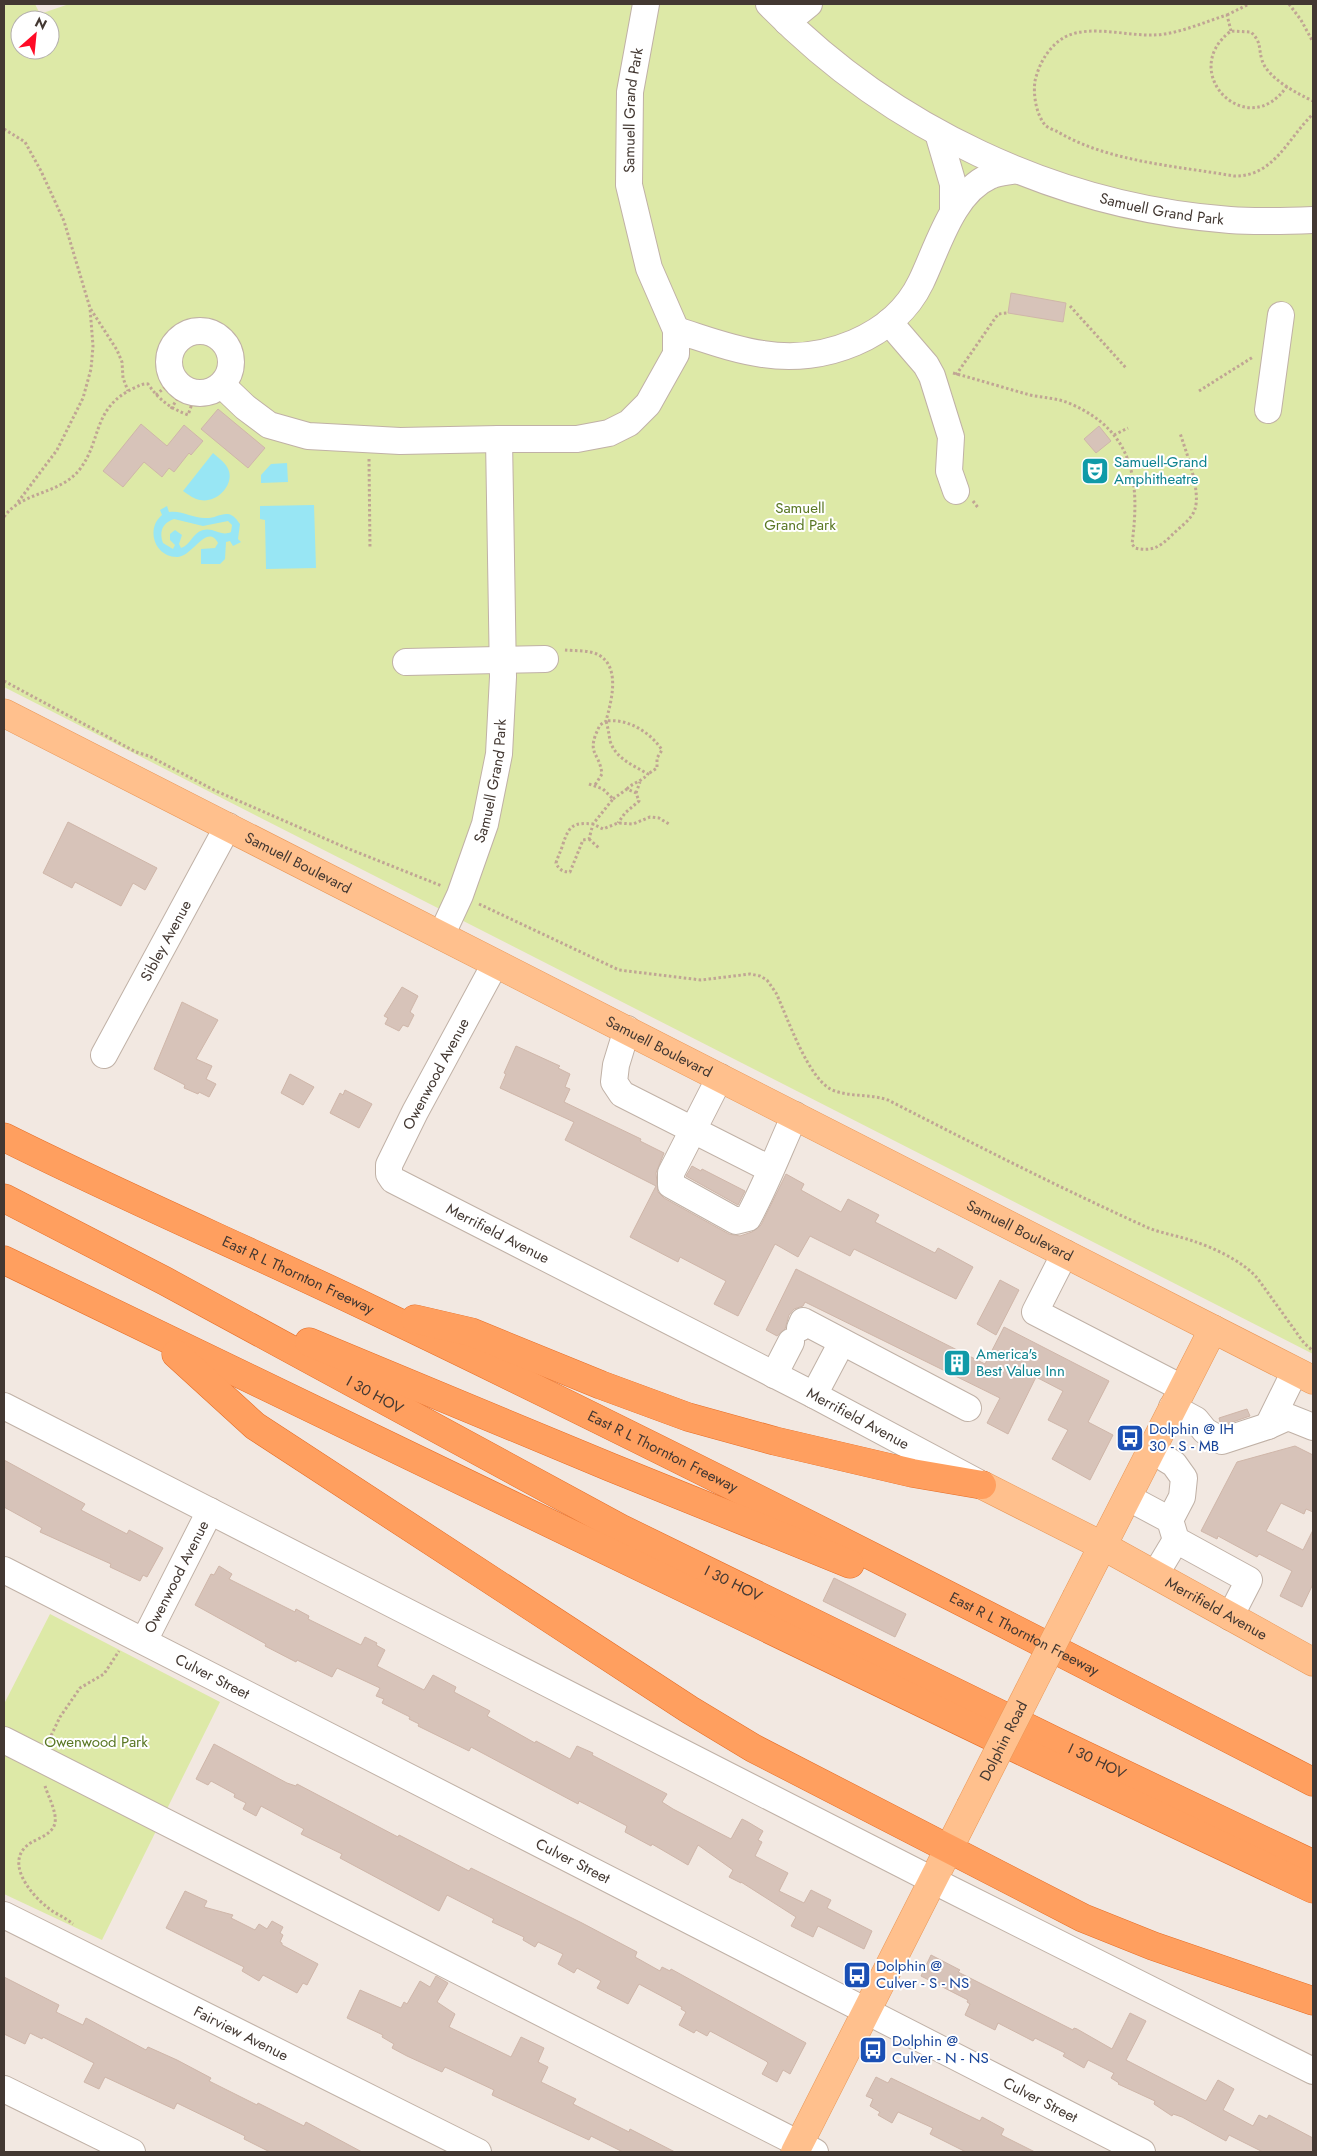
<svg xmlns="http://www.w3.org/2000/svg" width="1317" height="2156" viewBox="0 0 1317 2156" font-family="Jost,sans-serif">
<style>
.green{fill:#dde9a7;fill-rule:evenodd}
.water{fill:#98e6f4;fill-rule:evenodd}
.building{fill:#d7c3b9;stroke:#cfb6a9}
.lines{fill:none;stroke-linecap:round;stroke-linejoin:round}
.minor-casing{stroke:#c0b1a6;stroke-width:28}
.major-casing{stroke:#ea9757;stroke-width:29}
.highway-casing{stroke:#e56d27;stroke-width:29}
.path{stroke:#c0a594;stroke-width:3;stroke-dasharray:2.5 2.5;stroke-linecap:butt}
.minor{stroke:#fff;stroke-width:26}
.major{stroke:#ffc08d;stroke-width:28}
.highway{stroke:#ff9f5f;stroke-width:28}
.major-bridge-casing{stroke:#ea9757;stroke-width:29;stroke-linecap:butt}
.major-bridge{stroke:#ffc08d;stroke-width:28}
.labels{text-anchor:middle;stroke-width:4;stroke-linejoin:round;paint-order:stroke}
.street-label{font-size:15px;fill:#433832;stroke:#fff}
.culture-label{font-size:15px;fill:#0d838f;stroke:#fff;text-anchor:start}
.park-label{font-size:15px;fill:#597723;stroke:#fff}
.transit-label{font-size:15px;fill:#164399;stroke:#fff;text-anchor:start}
</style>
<rect width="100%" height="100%" fill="#f2e8e1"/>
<path class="green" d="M4 4H35L40 14 69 4H1313V1354L4 687ZM20 20H50V50H20Z
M50 1614 220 1702 102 1940 4 1894V1704Z"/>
<path class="water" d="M213 453C217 457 222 460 225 464 239 480 219 504 200 500 194 499 189 495 183 491Z
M287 463 288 482 261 483V475L271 464Z
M314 505 316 568 266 569 265 520 260 519V506Z
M167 506 169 512C182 510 192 518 205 518 213 519 221 513 228 514 234 515 237 520 240 524L238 539 241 542 233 546 230 541 226 542 225 559 220 564H201V549L215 548 218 543C207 523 193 556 178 557 155 558 145 529 162 515L160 510ZM174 519 203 526 228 521 232 525 231 532C221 537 214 527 203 530 192 533 191 545 181 548L179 544 182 535 175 530 170 534V540L175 545 173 549 163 543C159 532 162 523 174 519Z"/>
<path class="building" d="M1011 293 1066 303 1063 322 1008 313Z
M218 409 265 448 248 468 201 429Z
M141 424 167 446 184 425 203 441 191 455 189 453 174 472 169 468 162 477 144 462 123 487 103 471Z
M1099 426 1111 441 1096 453 1084 439Z
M68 822 157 868 145 890 133 883 121 906 75 882 72 888 43 873Z
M402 987 418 996 410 1012 414 1015 408 1027 403 1025 399 1031 385 1024 388 1018 384 1016Z
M182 1002 218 1020 196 1059 212 1066 206 1079 216 1084 209 1097 199 1092 198 1094 184 1088 185 1085 154 1069Z
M516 1046 560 1066 558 1068 570 1074 565 1087 570 1089 564 1102 641 1139 640 1141 664 1153 656 1173 658 1192 664 1198 729 1234 740 1236 752 1232 761 1225 786 1174 804 1184 801 1190 841 1212 848 1199 879 1215 875 1222 935 1253 938 1248 973 1267 956 1299 854 1249 850 1256 810 1236 798 1257 775 1244 738 1316 714 1304 726 1281 680 1257 678 1262 630 1237 656 1186 565 1140 574 1122 500 1088 506 1074 504 1073Z
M290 1074 314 1087 303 1105 281 1093Z
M345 1090 372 1104 359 1128 330 1113 340 1093 343 1095Z
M692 1166 701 1171 702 1169 745 1191 738 1205 686 1176Z
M796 1269 985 1364 1004 1327 1109 1381 1088 1422 1113 1435 1090 1480 1052 1459 1068 1430 1048 1420 1063 1391 1036 1377 1008 1434 987 1423 1000 1398 805 1302 803 1306 794 1309 789 1315 785 1329 777 1336 766 1330Z
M1000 1280 1019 1290 996 1335 977 1324Z
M1247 1409 1250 1416 1224 1425 1220 1422 1219 1418Z
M1295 1446 1313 1455V1512L1306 1509 1304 1514 1281 1503 1266 1531 1303 1550 1313 1530V1584L1302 1607 1280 1596 1292 1571 1259 1554 1257 1557 1218 1536 1217 1539 1201 1531 1237 1462Z
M4 1460 85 1504 81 1510 127 1534 129 1530 163 1548 147 1577 143 1575 140 1581 110 1567 111 1564 40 1532 42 1528 4 1507Z
M219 1566 232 1574 229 1579 295 1612 296 1609 309 1616 308 1619 361 1645 365 1637 377 1643 376 1645 385 1650 377 1666 424 1690 433 1675 456 1687 454 1692 490 1711 487 1716 535 1743 536 1741 570 1759 577 1746 593 1753 592 1755 667 1794 662 1802 673 1809 731 1839 742 1819 748 1822 763 1831 758 1840 762 1842 755 1856 788 1873 779 1891 804 1903 811 1890 831 1900 827 1908 872 1931 864 1949 818 1926 813 1937 791 1926 796 1917 741 1882V1883L729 1877 733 1870 698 1845 688 1865 652 1844 651 1846 625 1832 627 1826 579 1801 578 1804 471 1747 469 1751 418 1726 419 1724 409 1719 410 1717 382 1703 384 1699 376 1696 380 1688 337 1668 332 1677 297 1660 296 1662 265 1646 266 1644 195 1605 211 1574 214 1575Z
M834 1578 906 1614 895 1637 823 1601Z
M214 1744 287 1783 296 1786 297 1784 398 1837 399 1835 469 1871 471 1868 582 1923 637 1952 635 1957 660 1971 662 1967 670 1971 671 1969 806 2043 790 2074 783 2070 777 2082 762 2074 768 2063 766 2061 710 2031 707 2036 696 2030 694 2033 679 2025 686 2012 681 2009 682 2007 639 1984 628 2004 597 1988 601 1981 577 1968 574 1973 558 1964 563 1954 538 1942 535 1947 523 1940 524 1937 492 1922 494 1919 447 1895 439 1911 340 1858 342 1854 301 1834 304 1829 261 1806 256 1816 243 1809 246 1803 234 1797 235 1794 211 1781 208 1785 196 1779Z
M185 1891 207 1901 204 1907 233 1915 231 1918 255 1930 259 1924 267 1929 272 1921 283 1927 280 1933 283 1935 280 1942 282 1943V1945L318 1964 307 1985 303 1983 297 1993 263 1975 259 1981 242 1971 244 1967 166 1928Z
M931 1955 960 1970 958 1972 1073 2030 1074 2028 1077 2029 1112 2049 1130 2013 1146 2021 1126 2060 1206 2101 1218 2080 1234 2089 1223 2110 1253 2126 1259 2115 1267 2119 1269 2115 1313 2138V2152H1263L1229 2135 1226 2141 1182 2117 1173 2114 1172 2116 1154 2104 1155 2101 1118 2084 1119 2083 1111 2078 1114 2073 1088 2060 1084 2068 1063 2056 1065 2053 1035 2038 1033 2041 998 2023 995 2030 965 2015 970 2004 967 2002 968 2000 921 1976Z
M436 1976 448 1983 437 2002 455 2014 449 2027 511 2057 521 2037 544 2048 538 2062 548 2067 541 2082 576 2099 573 2104 629 2132 630 2129 675 2152H623L591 2136 589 2140 492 2095 494 2090 445 2067 442 2072 407 2056 392 2048 394 2044 382 2037 383 2035 347 2018 360 1990 401 2008 404 2002 407 2004 420 1981 430 1987Z
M4 1977 59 2005 56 2012 83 2025 86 2018 146 2050 148 2047 177 2060 211 2078 209 2081 257 2105 258 2103 304 2126 306 2122 362 2152H270L244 2139 245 2136 177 2103 174 2109 105 2077 99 2089 84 2082 94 2063 43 2037 42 2039 30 2033 25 2044 4 2034Z
M876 2077 888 2083 891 2078 980 2121 982 2117 1004 2129 1001 2135 1035 2152H966L930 2134 933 2128 898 2112 892 2123 878 2115 880 2112 870 2106 873 2099 866 2096Z"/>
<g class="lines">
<g class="minor-casing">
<g id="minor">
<path id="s1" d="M769 4C890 128 1056 207 1230 220 1257 222 1286 221 1313 220"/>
<path d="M787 22 809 4"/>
<path d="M938 133 953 184V212"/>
<path d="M889 322 926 365 932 376 951 437 949 471 956 491"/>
<path d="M676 330C705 339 733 350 763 354 823 364 894 338 921 282 938 247 952 193 990 176 998 172 1008 172 1016 170"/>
<circle cx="200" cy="362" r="31"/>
<path d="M222 385 245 407 269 425 308 436 400 441 499 439"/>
<path d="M1268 410 1281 315"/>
<path d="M406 662 545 659"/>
<path id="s2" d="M441 936 460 895 485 824 499 754 503 677 499 439H577L609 433 629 423 648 404 676 354V330L649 268 629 185 630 92 646 4"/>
<path id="s3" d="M495 964 415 1112 389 1165V1174L393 1180 814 1395 977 1482"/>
<path d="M627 1029 616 1065 614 1082 622 1094 770 1169"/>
<path id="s4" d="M104 1055 228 826"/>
<path d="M720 1077 671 1173V1185L736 1221 748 1218C766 1185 779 1150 795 1115"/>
<path d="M1065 1253 1035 1312 1182 1388"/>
<path d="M800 1328 803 1321 968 1408"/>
<path d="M774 1375 791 1342"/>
<path d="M814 1395 842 1342"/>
<path d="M4 1406 950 1889 1313 2071"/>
<path d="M1172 1407 1196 1420 1205 1431 1222 1441 1268 1426 1288 1417 1313 1427"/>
<path d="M1268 1426 1295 1371"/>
<path d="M1151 1450 1174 1464 1184 1478 1182 1497 1170 1520"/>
<path d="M1127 1497 1170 1520 1176 1540 1249 1580 1230 1617"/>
<path id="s5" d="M4 1570 1142 2152"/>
<path d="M1155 1575 1176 1540"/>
<path id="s6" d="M144 1641 210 1511"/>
<path d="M4 1740 815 2152"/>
<path id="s7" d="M4 1915 478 2152"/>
<path d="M4 2089 132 2152"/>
</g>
</g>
<g class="major-casing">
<g id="major">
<path id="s8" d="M4 713 1313 1380"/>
<path id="s9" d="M982 1485 1103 1546 1313 1662"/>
<path d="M1077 1596 1213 1329"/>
<path d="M795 2152 970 1807"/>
</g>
</g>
<g class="highway-casing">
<g id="highway">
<path id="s10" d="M4 1137C124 1197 248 1250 369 1308 687 1460 1000 1621 1313 1782"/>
<path id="s11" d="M4 1198 165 1281 620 1528 1055 1741 1313 1864"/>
<path d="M4 1260 1036 1758 1313 1889"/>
<path d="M415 1319 471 1332 601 1385 688 1417 775 1441 912 1473 982 1485"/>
<path d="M309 1342 610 1467 850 1564"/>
<path d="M176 1354 255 1426 690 1710 753 1748 1083 1918 1153 1946 1313 2001"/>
</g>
</g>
<path class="path" d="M1289 4 1301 20 1313 42
M1227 15 1249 4
M1231 31 1227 15C1204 22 1179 34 1154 35 1128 36 1091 25 1067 36 1050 44 1039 63 1035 81 1033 94 1036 114 1045 125 1048 128 1054 130 1058 132 1109 162 1177 166 1234 176 1274 177 1288 138 1313 114
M1287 86C1248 144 1176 72 1231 31L1251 32C1262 43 1258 47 1262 60 1267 78 1298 94 1313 101
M4 129 25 142 41 171 64 221 90 308 117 350 122 362 123 378 128 391
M1070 306 1126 368
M953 373C979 380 1005 388 1030 395 1044 398 1058 398 1071 404 1135 432 1140 483 1132 544L1135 548C1152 552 1160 547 1172 535 1180 527 1192 519 1195 509 1201 490 1186 452 1180 433
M956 375 998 314 1007 313
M1199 391 1253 357
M156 395 174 379
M171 409 184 388
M1114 435 1128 428
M369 459 370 549
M973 501 979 509
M18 502 57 450 83 398 91 369 93 346 90 308
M4 517C22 491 60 495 80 469 102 440 92 408 134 388 139 386 143 383 148 384 159 400 170 408 188 415L193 401H207
M565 650C575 651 590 650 599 655 621 668 611 702 606 721L600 725C585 755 599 750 602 774L595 785
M4 681 136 752 149 756 214 790 344 847 442 886
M589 784 603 789 613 799 593 824C573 822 569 826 563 844 561 851 558 856 556 863 559 870 563 872 570 872L583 840 589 839 593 824 603 829 618 823 633 824 650 817 659 818 669 824
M627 789C632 783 641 782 648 774 633 765 616 759 610 741 609 734 608 728 606 721 628 718 651 733 662 750L657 758V768L648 774
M636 793 640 782
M613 799 627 789 636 793 639 801 625 813 618 823
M589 839 600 849
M479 904 619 970 701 980 750 974 760 976 767 980 776 993C788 1018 809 1083 835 1091 852 1097 871 1094 888 1100 972 1143 1056 1186 1142 1225 1158 1233 1176 1235 1193 1241 1214 1248 1243 1261 1258 1279L1304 1343 1313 1351
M49 1740 60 1717 80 1688 104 1674 119 1651
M45 1786C48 1796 57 1812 55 1823 53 1833 40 1838 32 1842 3 1859 28 1892 47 1907 55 1914 65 1917 73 1924"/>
<use href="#minor" class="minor"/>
<use href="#major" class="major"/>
<use href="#highway" class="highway"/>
<g class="major-bridge-casing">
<g id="major-bridge">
<path id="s12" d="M970 1807 1077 1596"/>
</g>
</g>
<use href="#major-bridge" class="major-bridge"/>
</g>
<defs>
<g id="theatre-square" transform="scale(1.4375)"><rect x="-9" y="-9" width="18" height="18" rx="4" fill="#0f9aa8" stroke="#fff"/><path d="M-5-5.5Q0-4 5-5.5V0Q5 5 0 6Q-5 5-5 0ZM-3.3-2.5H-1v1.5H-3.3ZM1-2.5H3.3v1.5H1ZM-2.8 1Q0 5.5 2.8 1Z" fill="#fff"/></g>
<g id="building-square" transform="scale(1.4375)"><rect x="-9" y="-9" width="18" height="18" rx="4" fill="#0f9aa8" stroke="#fff"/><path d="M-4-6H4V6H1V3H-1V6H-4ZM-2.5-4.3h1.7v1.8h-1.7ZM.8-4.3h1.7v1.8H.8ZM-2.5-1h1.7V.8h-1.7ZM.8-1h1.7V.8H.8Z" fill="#fff"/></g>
<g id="bus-square" transform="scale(1.4375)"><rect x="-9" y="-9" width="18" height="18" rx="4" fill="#1a4fb4" stroke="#fff"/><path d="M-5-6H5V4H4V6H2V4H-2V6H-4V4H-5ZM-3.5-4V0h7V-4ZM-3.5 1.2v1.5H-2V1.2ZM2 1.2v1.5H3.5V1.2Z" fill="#fff"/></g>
</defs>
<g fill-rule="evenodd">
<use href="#theatre-square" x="1095" y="471"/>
<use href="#building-square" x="957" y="1363"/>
<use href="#bus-square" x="1130" y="1438"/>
<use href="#bus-square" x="857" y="1975"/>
<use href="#bus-square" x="873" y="2050"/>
</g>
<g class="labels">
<g class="street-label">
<text dy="5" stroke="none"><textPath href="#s2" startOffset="976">Samuell Grand Park</textPath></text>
<text dy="5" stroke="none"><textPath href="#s1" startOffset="451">Samuell Grand Park</textPath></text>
<text dy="5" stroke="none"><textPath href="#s2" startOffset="164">Samuell Grand Park</textPath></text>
<text dy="5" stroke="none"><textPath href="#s8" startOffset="330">Samuell Boulevard</textPath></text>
<text dy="5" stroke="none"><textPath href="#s4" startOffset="130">Sibley Avenue</textPath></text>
<text dy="5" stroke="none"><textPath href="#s8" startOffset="735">Samuell Boulevard</textPath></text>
<text transform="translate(436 1074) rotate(-62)" y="5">Owenwood Avenue</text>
<text dy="5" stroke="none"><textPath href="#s8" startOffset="1140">Samuell Boulevard</textPath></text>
<text dy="5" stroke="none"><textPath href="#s3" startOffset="361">Merrifield Avenue</textPath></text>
<text dy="5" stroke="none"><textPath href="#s10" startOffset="325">East R L Thornton Freeway</textPath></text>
<text dy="5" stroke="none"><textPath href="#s11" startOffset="420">I 30 HOV</textPath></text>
<text dy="5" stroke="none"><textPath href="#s3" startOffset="766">Merrifield Avenue</textPath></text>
<text dy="5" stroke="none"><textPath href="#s10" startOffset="730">East R L Thornton Freeway</textPath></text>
<text dy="5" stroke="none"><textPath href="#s6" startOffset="72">Owenwood Avenue</textPath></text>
<text dy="5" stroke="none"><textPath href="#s11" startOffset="825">I 30 HOV</textPath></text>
<text dy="5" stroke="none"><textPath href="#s9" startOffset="265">Merrifield Avenue</textPath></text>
<text dy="5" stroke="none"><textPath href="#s10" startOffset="1135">East R L Thornton Freeway</textPath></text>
<text dy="5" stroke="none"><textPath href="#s5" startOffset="234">Culver Street</textPath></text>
<text dy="5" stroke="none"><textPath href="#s12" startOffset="74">Dolphin Road</textPath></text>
<text dy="5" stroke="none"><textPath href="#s11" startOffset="1230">I 30 HOV</textPath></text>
<text dy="5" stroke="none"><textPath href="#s5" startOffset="639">Culver Street</textPath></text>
<text dy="5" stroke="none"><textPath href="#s7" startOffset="265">Fairview Avenue</textPath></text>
<text dy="5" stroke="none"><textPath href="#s5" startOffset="1164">Culver Street</textPath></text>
</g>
<g class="culture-label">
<text x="1114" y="467">Samuell-Grand<tspan x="1114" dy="17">Amphitheatre</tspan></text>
<text x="976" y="1359">America's<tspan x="976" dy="17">Best Value Inn</tspan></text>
</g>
<g class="park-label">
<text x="800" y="513">Samuell<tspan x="800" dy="17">Grand Park</tspan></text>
<text x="96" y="1747">Owenwood Park</text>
</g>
<g class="transit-label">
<text x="1149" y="1434">Dolphin @ IH<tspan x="1149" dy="17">30 - S - MB</tspan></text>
<text x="876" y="1971">Dolphin @<tspan x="876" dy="17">Culver - S - NS</tspan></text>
<text x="892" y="2046">Dolphin @<tspan x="892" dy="17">Culver - N - NS</tspan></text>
</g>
</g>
<rect width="1317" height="2156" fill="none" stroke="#433832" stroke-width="10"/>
<g transform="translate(35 35) rotate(27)"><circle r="24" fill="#ffffff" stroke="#b4afad"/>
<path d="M0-4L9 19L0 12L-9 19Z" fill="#ff0b26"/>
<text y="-8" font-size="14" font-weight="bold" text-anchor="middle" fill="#433832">N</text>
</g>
</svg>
